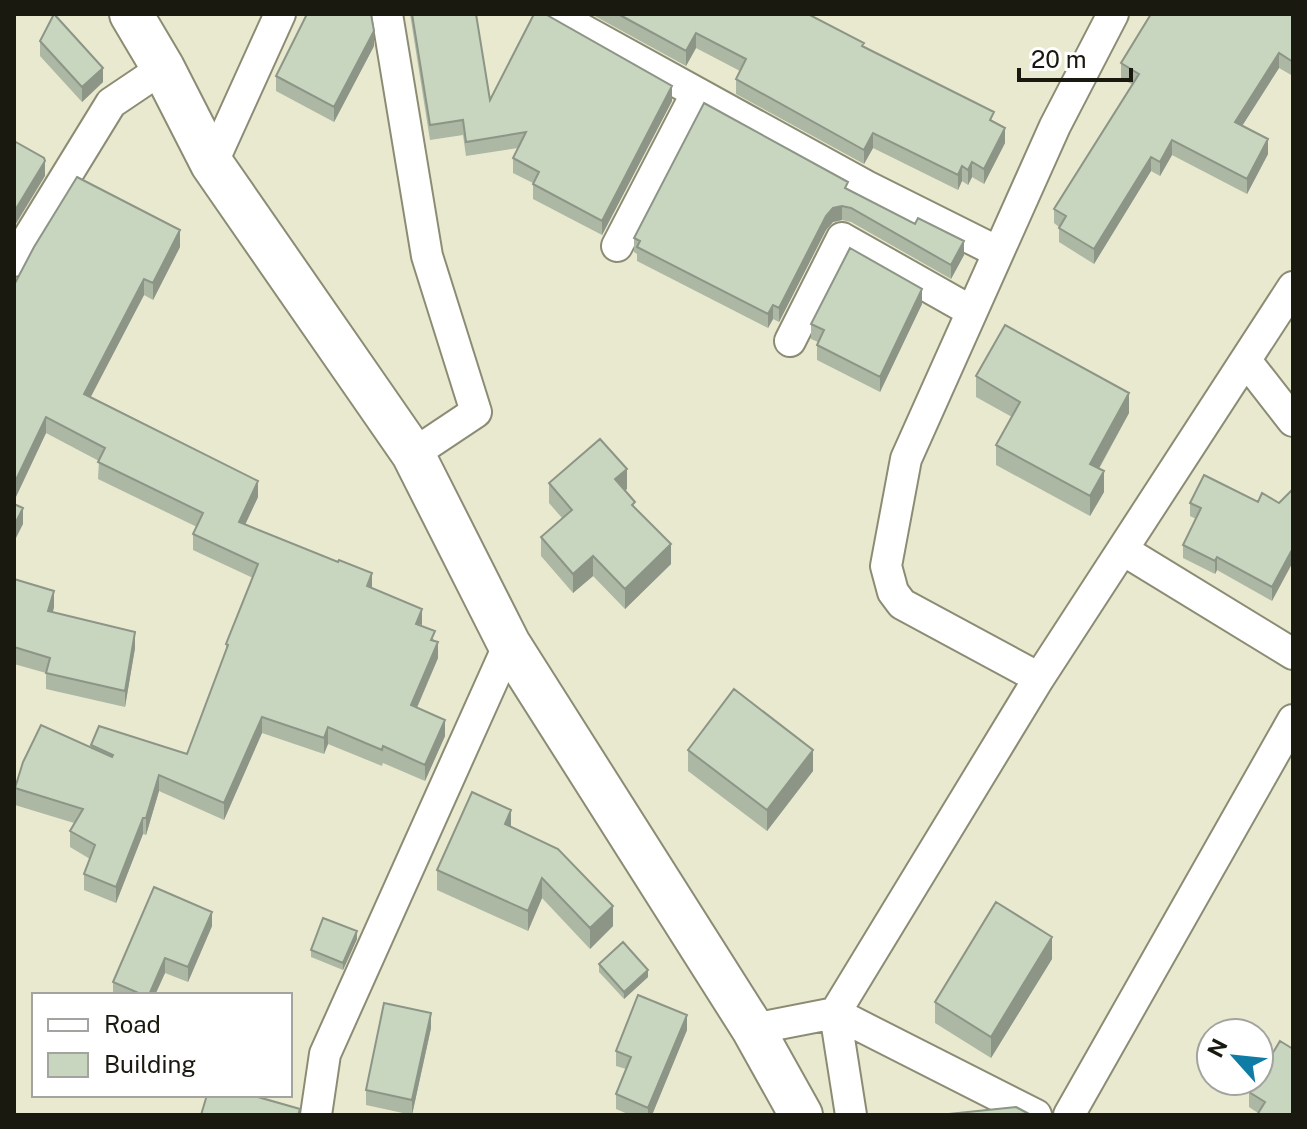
<svg xmlns="http://www.w3.org/2000/svg" width="1307" height="1129" viewBox="0 0 1307 1129" font-family="'Public Sans',sans-serif">
<style>
.lines{fill:none;stroke-linecap:round;stroke-linejoin:round}
.street-casing{stroke:#8c8c75;stroke-width:34}
.secondary-casing{stroke:#8c8c75;stroke-width:46}
.street{stroke:#fff;stroke-width:30}
.secondary{stroke:#fff;stroke-width:42}
.wall{fill:#acb7a4}
.shaded-wall{fill:#8c9586}
.building{fill:#c8d5bf;stroke:#8c9586;stroke-width:2}
</style>
<rect width="100%" height="100%" fill="#e9e9d0"/>
<g class="lines">
<g class="street-casing">
<path id="street" d="M387 14 427 256 476 412 413 454
M554 14 866 186 998 252
M212 164 280 14
M617 246 696 94
M14 261 111 103 163 68
M790 341 842 238 971 311
M1247 362 1293 421
M1123 550 1293 654
M1039 678 902 604 893 592 886 566 906 459 1055 126 1113 14
M835 1013 1036 1115
M835 1013 851 1115
M753 1029 835 1013 1039 678 1293 287
M316 1115 325 1054 509 644
M1069 1115 1293 720"/>
</g>
<g class="secondary-casing">
<path id="secondary" d="M131 14 163 68 212 164 413 454 509 644 753 1029 801 1115"/>
</g>
<use href="#street" class="street"/>
<use href="#secondary" class="secondary"/>
</g>
<path class="wall" d="M410 14H476L490 100 672 101 602 235 533 199V183L513 173V158L518 148 466 156 463 135 430 140Z
M591 14H808L994 122 1005 143 984 184 972 177 968 185 962 181 958 190 873 148 864 164 736 94V79L740 71 696 48 686 66Z
M1293 14V76L1279 68 1242 126 1268 154 1247 194 1172 155 1160 176 1151 171 1094 264 1059 242V227L1054 223V209L1133 85 1121 78V63Z
M40 41 103 82 82 102 40 56Z
M374 46 334 122 276 91V76Z
M848 190 964 255 951 279 851 222 842 220 833 222 826 230 779 322 773 319 768 328 637 261V254L634 252V238Z
M180 247 153 300 144 295 90 397 258 497 245 524 372 588 422 626 435 641 438 658 417 708 445 736 425 781 383 763 382 766 328 744 324 754 262 733 224 820 159 791 146 835 143 834 116 903 84 890V874L90 859 70 847V831L74 823 15 805V788L91 748V745L187 754 226 650V644L253 578 193 550V534L197 527 98 479 99 461 46 433 14 501V285Z
M922 304 880 392 817 360V345L818 342 811 339V324Z
M976 376 1129 413 1099 469 1104 492 1090 516 996 465V445L1012 417 976 397Z
M549 483 627 489 625 490 635 508 671 564 625 609 593 576 573 593 541 556V537L562 518 549 503Z
M1258 502 1279 503 1272 601 1217 570 1215 574 1183 558V545L1196 519 1190 516V503Z
M14 579 54 607 53 612 135 648 125 707 46 689V673L14 664Z
M688 750 813 771 767 831 688 771Z
M511 827 613 926 590 949 542 898 528 931 437 890V870Z
M212 926 188 982 165 973 155 995H113V982Z
M357 939 343 970 311 957V950Z
M1052 959 991 1058 935 1023V1002Z
M599 964 648 977 624 999 599 972Z
M431 1028 412 1115 366 1105V1090Z
M687 1030 652 1115H630L616 1109V1094L626 1069 616 1066V1051Z
M1293 1049 1258 1113 1249 1107V1092Z"/>
<path class="shaded-wall" d="M374 31V46L334 122V107Z
M696 33V48L686 66V51Z
M1279 53V68L1235 137V122Z
M103 68V82L82 102V87Z
M672 86V101L602 235V221Z
M1005 128V143L984 184V169Z
M873 133V148L864 164V150Z
M1268 139V154L1247 194V179Z
M1172 140V155L1160 176V162Z
M1151 157V171L1094 264V249Z
M45 161V176L14 227V212Z
M972 162V177L968 185V170Z
M962 166V181L958 190V175Z
M842 206V220L833 222 826 230 779 322V308L826 216 833 208Z
M180 230V247L153 300V283Z
M964 241V255L951 279V265Z
M144 279V295L84 410V394Z
M922 289V304L880 392V377Z
M773 305V319L768 328V314Z
M1129 393V413L1090 484V464Z
M46 417V433L14 501V484Z
M627 469V489L615 499V479Z
M1104 471V492L1090 516V496Z
M258 481V497L239 538V522Z
M23 508V524L14 542V526Z
M671 544V564L625 609V589Z
M1293 548V562L1272 601V587Z
M593 556V576L573 593V574Z
M1217 557V570L1215 574V561Z
M372 573V590L367 586Z
M54 591V607L48 628V611Z
M422 609V625L416 624Z
M135 632V648L125 707V691Z
M438 642V658L411 721V705Z
M262 717V733L224 820V803Z
M445 720V736L425 781V765Z
M328 727V744L324 754V738Z
M813 750V771L767 831V810Z
M159 775V791L146 835V818Z
M511 810V830L505 824Z
M143 818V834L116 903V887Z
M542 878V898L528 931V911Z
M613 906V926L590 949V928Z
M212 912V926L188 982V967Z
M357 931V939L343 970V963Z
M1052 937V959L991 1058V1037Z
M165 958V973L155 995H149Z
M648 970V977L624 999V992Z
M431 1013V1028L412 1115V1100Z
M687 1015V1030L652 1115H648V1108Z"/>
<path class="building" d="M54 14 103 68 82 87 40 41Z
M307 14H371L374 31 334 107 276 76Z
M412 14H476L490 100 534 14H545L672 86 602 221 533 184 539 172 513 158 526 132 466 142 463 120 430 125Z
M618 14H808L864 43 862 46 994 112 990 120 1005 128 984 169 972 162 968 170 962 166 958 175 873 133 864 150 736 79 746 59 696 33 686 51Z
M1151 14H1293V62L1279 53 1235 122 1268 139 1247 179 1172 140 1160 162 1151 157 1094 249 1059 228 1066 216 1054 209 1139 74 1121 63Z
M704 103 848 182 845 188 915 224 918 218 964 241 951 265 851 208 842 206 833 208 826 216 779 308 773 305 768 314 637 247 640 241 634 238Z
M14 141 44 158 45 161 14 212Z
M77 177 180 230 153 283 144 279 84 394 258 481 239 522 338 562 339 560 372 573 367 586 422 609 416 624 435 631 431 640 438 642 411 705 445 720 425 765 383 746 382 750 328 727 324 738 262 717 224 803 159 775 146 818H143L116 887 84 874 95 845 70 831 83 809 15 788 23 762 41 725 112 757 113 755 91 745 99 726 187 754 228 645 226 644 258 564 193 534 203 513 98 462 105 448 46 417 14 484V285L34 247Z
M850 248 922 289 880 377 817 345 824 330 811 324Z
M1005 325 1129 393 1090 464 1104 471 1090 496 996 445 1020 402 976 376Z
M600 439 627 469 615 479 635 502 632 505 671 544 625 589 593 556 573 574 541 537 572 510 549 483Z
M1204 475 1258 502 1262 493 1279 503 1293 489V548L1272 587 1217 557 1215 561 1183 545 1201 508 1190 503Z
M14 504 23 508 14 526Z
M14 579 54 591 48 611 135 632 125 691 46 673 50 658 14 647Z
M734 689 813 750 767 810 688 750Z
M472 792 511 810 505 824 558 849 613 906 590 928 542 878 528 911 437 870Z
M154 887 212 912 188 967 165 958 149 995H143L113 982Z
M996 902 1052 937 991 1037 935 1002Z
M323 918 357 931 343 963 311 950Z
M623 942 648 970 624 992 599 964Z
M638 995 687 1015 648 1108 616 1094 631 1057 616 1051Z
M384 1003 431 1013 412 1100 366 1090Z
M1280 1041 1293 1049V1115H1257L1265 1102 1249 1092 1256 1081H1259V1076Z
M207 1095H251L300 1109 298 1115H201Z
M1016 1107 1031 1115H939Z"/>
<rect width="1307" height="1129" fill="none" stroke="#191910" stroke-width="32"/>
<rect x="32" y="993" width="260" height="104" fill="#ffffff" stroke="#a3a39f" stroke-width="2"/>
<rect x="48" y="1019" width="40" height="12" fill="#ffffff" stroke="#a3a39f" stroke-width="2"/>
<text x="104" y="1033" font-size="24" fill="#191910">Road</text>
<rect x="48" y="1053" width="40" height="24" fill="#c8d5bf" stroke="#a3a39f" stroke-width="2"/>
<text x="104" y="1073" font-size="24" fill="#191910">Building</text>
<g transform="translate(1235 1057) rotate(297)"><circle r="38" fill="#ffffff" stroke="#a3a39f" stroke-width="2"/>
<path d="M0-6L14 30L0 20L-14 30Z" fill="#0e7ca5"/>
<text y="-12" font-size="22" font-weight="bold" text-anchor="middle" fill="#191910">N</text>
</g>
<path d="M1019 68v12h112v-12" fill="none" stroke="#191910" stroke-width="4"/>
<text x="1031" y="68" font-size="24" fill="#191910" stroke="#ffffff" stroke-width="6" paint-order="stroke">20 m</text>
</svg>
